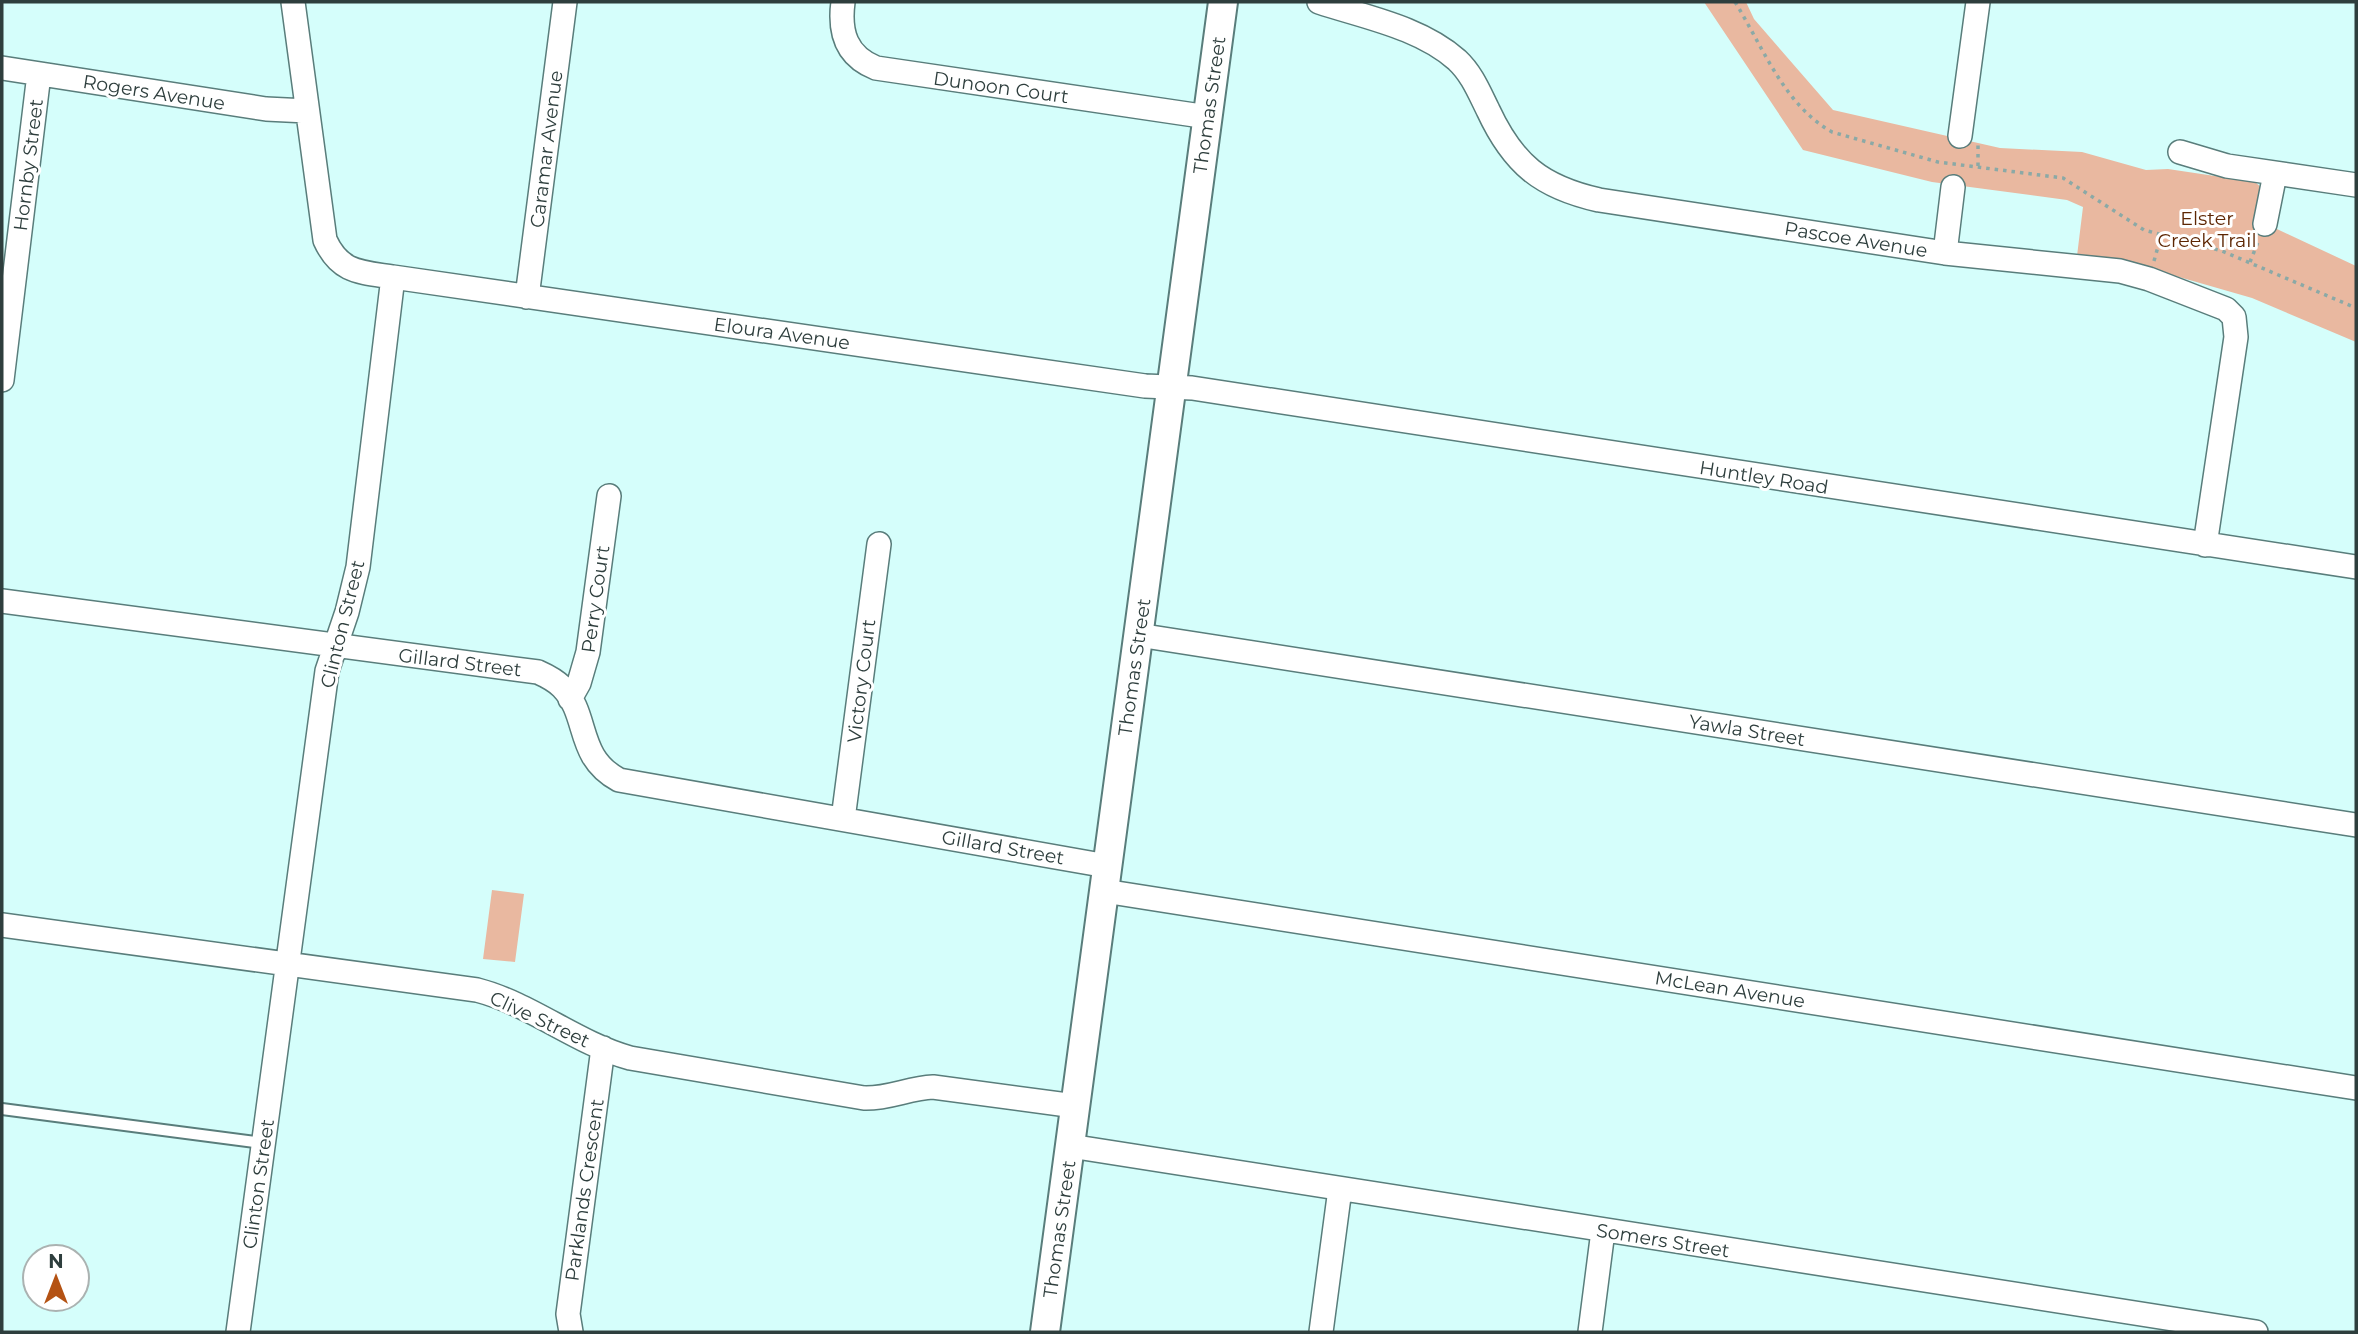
<svg xmlns="http://www.w3.org/2000/svg" width="2358" height="1334" viewBox="0 0 2358 1334" font-family="Montserrat,sans-serif">
<style>
.green{fill:#e9b8a0}
.lines{fill:none;stroke-linecap:round;stroke-linejoin:round}
.service-casing{stroke:#597d7b;stroke-width:14}
.minor-casing{stroke:#597d7b;stroke-width:26}
.tertiary-casing{stroke:#597d7b;stroke-width:32}
.path{stroke:#8ba9a6;stroke-width:3.5;stroke-dasharray:3.5 5;stroke-linecap:butt}
.service{stroke:#fff;stroke-width:10}
.minor{stroke:#fff;stroke-width:23}
.tertiary{stroke:#fff;stroke-width:28}
.labels{text-anchor:middle;stroke-width:6;stroke-linejoin:round;paint-order:stroke}
.street-label{font-size:19px;fill:#2e3e3d;stroke:#fff}
.park-label{font-size:19px;fill:#5d2603;stroke:#fff}
</style>
<rect width="100%" height="100%" fill="#d5fefb"/>
<path class="green" d="M1704 2H1746L1754 19 1833 110 2000 148 2082 152 2146 170 2168 169 2255 182 2262 188V222L2356 266V342L2252 298 2120 260 2077 256 2083 207 2067 200 1932 182 1803 150Z
M492 890 524 894 515 962 483 959Z"/>
<g class="lines">
<g class="service-casing">
<path id="service" d="M2 1109 263 1143"/>
</g>
<g class="minor-casing">
<path id="minor" d="M843 2C839 32 846 56 876 68L1208 117
M1319 2C1364 17 1420 27 1457 60 1472 74 1479 92 1488 110 1513 164 1541 187 1599 200L1945 253 2120 271 2149 279 2226 309 2234 317 2236 337 2205 545
M2 68 266 109 307 111
M1960 136 1978 2
M2180 152 2227 166 2356 185
M2265 224 2275 174
M1945 253 1953 187
M393 277 1145 386 1192 388 2356 567
M527 297 565 2
M2 380 39 74
M2 601 538 672C547 676 555 680 562 687 590 716 575 756 619 780L1107 866
M1138 635 2356 825
M570 699 579 683 588 652 609 496
M843 819 879 544
M1104 891 2356 1088
M2 925 477 990C531 1004 576 1043 630 1058L864 1098C888 1099 909 1088 933 1087L1075 1106
M1070 1146 2256 1332
M238 1332 327 671 347 612 358 567 393 277C360 272 340 273 325 240L293 2
M571 1332 568 1314 603 1048
M1321 1332 1340 1189
M1590 1332 1603 1231"/>
</g>
<g class="tertiary-casing">
<path id="tertiary" d="M1045 1332 1223 2"/>
</g>
<path class="path" d="M1735 2C1763 47 1784 105 1832 132L1938 162 2063 178 2144 230 2222 251 2356 308
M1978 166V145
M2154 261 2161 236
M2250 262 2258 242"/>
<use href="#service" class="service"/>
<use href="#minor" class="minor"/>
<use href="#tertiary" class="tertiary"/>
</g>
<g class="labels">
<g class="street-label">
<text transform="translate(1001 87) rotate(8)" y="7">Dunoon Court</text>
<text transform="translate(154 92) rotate(9)" y="7">Rogers Avenue</text>
<text transform="translate(1209 105) rotate(-82)" y="7">Thomas Street</text>
<text transform="translate(546 149) rotate(-83)" y="7">Caramar Avenue</text>
<text transform="translate(28 165) rotate(-83)" y="7">Hornby Street</text>
<text transform="translate(1856 239) rotate(9)" y="7">Pascoe Avenue</text>
<text transform="translate(782 333) rotate(8)" y="7">Eloura Avenue</text>
<text transform="translate(1764 477) rotate(9)" y="7">Huntley Road</text>
<text transform="translate(595 599) rotate(-82)" y="7">Perry Court</text>
<text transform="translate(342 624) rotate(-76)" y="7">Clinton Street</text>
<text transform="translate(460 662) rotate(7)" y="7">Gillard Street</text>
<text transform="translate(1134 667) rotate(-82)" y="7">Thomas Street</text>
<text transform="translate(861 681) rotate(-83)" y="7">Victory Court</text>
<text transform="translate(1747 730) rotate(9)" y="7">Yawla Street</text>
<text transform="translate(1003 847) rotate(10)" y="7">Gillard Street</text>
<text transform="translate(1730 989) rotate(9)" y="7">McLean Avenue</text>
<text transform="translate(540 1019) rotate(25)" y="7">Clive Street</text>
<text transform="translate(258 1184) rotate(-82)" y="7">Clinton Street</text>
<text transform="translate(584 1190) rotate(-82)" y="7">Parklands Crescent</text>
<text transform="translate(1059 1229) rotate(-82)" y="7">Thomas Street</text>
<text transform="translate(1663 1240) rotate(9)" y="7">Somers Street</text>
</g>
<g class="park-label">
<text x="2207" y="225">Elster<tspan x="2207" dy="22">Creek Trail</tspan></text>
</g>
</g>
<rect width="2358" height="1334" fill="none" stroke="#2e3e3d" stroke-width="7"/>
<g transform="translate(56 1278)"><circle r="33" fill="#ffffff" stroke="#abb2b1" stroke-width="2"/>
<path d="M0-5L12 26L0 18L-12 26Z" fill="#b45213"/>
<text y="-10" font-size="19" font-weight="bold" text-anchor="middle" fill="#2e3e3d">N</text>
</g>
</svg>
